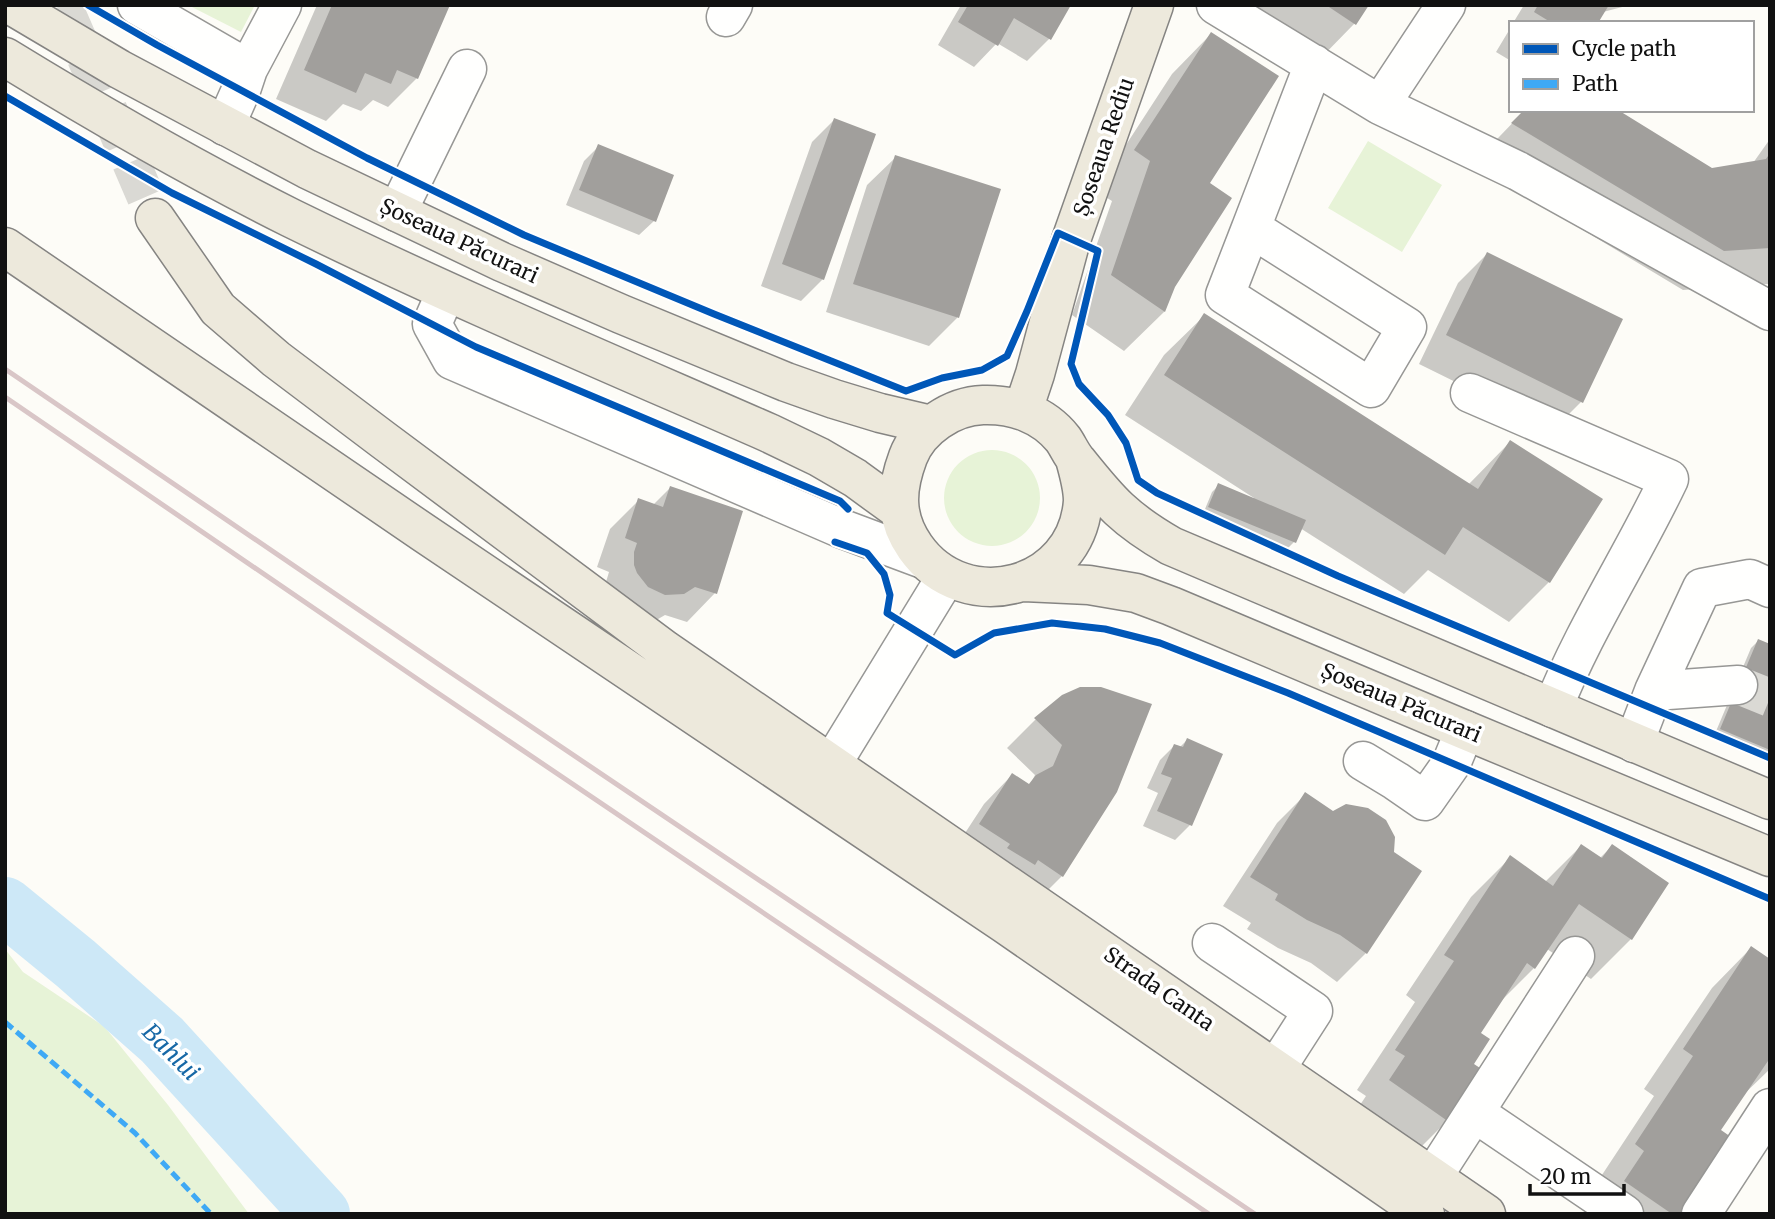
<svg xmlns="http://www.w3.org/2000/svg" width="1775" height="1219" viewBox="0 0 1775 1219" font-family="Merriweather,serif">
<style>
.green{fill:#e7f3d7}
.shadow{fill:#0003}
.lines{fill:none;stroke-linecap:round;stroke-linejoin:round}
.river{stroke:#cde8f7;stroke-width:58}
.building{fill:#a19f9c}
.minor-tunnel{stroke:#dad9d4;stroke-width:38;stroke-dasharray:38 19;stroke-linecap:butt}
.major-tunnel{stroke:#dad9d4;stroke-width:38;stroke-dasharray:38 19;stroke-linecap:butt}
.minor-casing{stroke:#979795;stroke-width:41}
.major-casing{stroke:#858482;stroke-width:41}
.minor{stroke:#fffffe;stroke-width:38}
.major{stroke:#ede9dc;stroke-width:38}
.rail{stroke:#d9c6c7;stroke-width:5}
.quiet{stroke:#3fa9f5;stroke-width:5;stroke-dasharray:10 5;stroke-linecap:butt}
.cycleway-casing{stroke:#fff;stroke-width:11}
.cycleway{stroke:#0057b8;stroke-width:7}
.labels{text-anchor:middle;stroke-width:7;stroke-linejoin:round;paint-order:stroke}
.street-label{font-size:21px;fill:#111;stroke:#fff}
.water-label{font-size:23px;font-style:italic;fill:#1768a6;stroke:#fff}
</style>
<rect width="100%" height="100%" fill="#fdfcf7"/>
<path class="green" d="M188 5H255L241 32Z
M1368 141 1442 185 1402 252 1328 208Z
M944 498a48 48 0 1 1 96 0a48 48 0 1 1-96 0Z
M5 949 23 972 102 1025 108 1031 168 1105 249 1214H5Z"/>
<path class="shadow" d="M317 5H448L417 78 388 107 373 100 361 111 343 104 326 121 276 99Z
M961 5H1069L1049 39 1027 61 997 43 974 67 938 45Z
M1227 5H1367L1354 24 1315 64Z
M1524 5H1630L1603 12 1596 23H1513Z
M1511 27V61L1496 52Z
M1211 34 1207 183 1164 312 1124 351 1072 315 1112 201 1096 191 1172 74Z
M1525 110 1712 170 1753 163 1770 139V282L1768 284 1683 290 1473 164Z
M834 120 823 279 801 301 761 286 812 142Z
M599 146 654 221 639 235 566 205 584 161Z
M896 157 999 190 957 318 929 346 826 312 867 185Z
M1487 254 1581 402 1553 430 1419 364 1458 283Z
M1204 316 1468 485 1510 442 1549 582 1509 622 1428 570 1404 594 1300 528 1294 542 1287 549 1203 514 1212 492 1219 485 1253 499 1254 498 1125 415 1164 355Z
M670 488 715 593 687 622 665 615 653 622 606 594V582L609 572 597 567 610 529 639 500 653 505Z
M1758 641 1770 646V759L1714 736 1751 648Z
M1063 697 1062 876 1033 905 952 853 984 804 1012 775 1029 786 1031 783 1035 775 1007 748 1035 720Z
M1187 740 1221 755 1190 825 1175 840 1143 826 1158 793 1147 788 1160 760 1174 746 1179 748Z
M1305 795 1333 813 1366 953 1337 982 1311 963 1278 948 1247 929 1251 923 1223 906 1277 823Z
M1581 846 1599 859 1612 846 1667 884 1631 939 1591 979 1547 949 1534 968 1498 1004 1478 1034 1471 1065 1448 1120 1408 1160 1350 1120 1366 1096 1357 1090 1415 1002 1406 995 1471 897 1510 858 1545 882Z
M1751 948 1770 961V1069L1739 1099 1718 1131 1691 1214H1591L1596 1184 1654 1096 1644 1089 1712 988Z"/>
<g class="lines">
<path class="river" d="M5 906 76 964 162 1040 321 1214"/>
</g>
<path class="building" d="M332 5H450L418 79 397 70 391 84 365 73 356 93 304 70Z
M968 5H1071L1051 40 1014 18 998 46 958 22Z
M1326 5H1369L1356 25Z
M1538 5H1609L1598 23H1552L1534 12Z
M1211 32 1279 76 1210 183 1232 198 1175 287 1165 312 1111 275 1150 161 1134 150Z
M1524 110H1618L1712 168 1766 159 1770 153V248L1724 251 1511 123Z
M834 118 876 134 824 280 782 264Z
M598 144 674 175 656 222 579 190Z
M895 155 1001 189 959 318 853 284Z
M1487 252 1623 319 1583 403 1446 335Z
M1204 313 1478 489 1510 440 1603 499 1550 583 1463 527 1445 555 1164 375Z
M1218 483 1306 520 1296 543 1208 507Z
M670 486 743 511 717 594 695 587 684 594 665 595 648 587 637 573 634 565V552L637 543 625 538 638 498 663 507Z
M1758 639 1770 644V750L1720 729Z
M1080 687H1101L1152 704 1117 792 1063 877 1038 860 1035 865 1007 848 1010 844 979 824 1012 773 1029 784 1036 775 1053 766 1062 745 1034 718 1062 695Z
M1187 738 1223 754 1192 826 1157 811 1172 778 1161 774 1174 744 1183 747Z
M1305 792 1333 811 1346 804 1368 808 1386 820 1395 837 1394 852 1422 871 1367 954 1340 935 1307 920 1275 900 1278 894 1250 877Z
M1581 844 1602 858 1612 844 1669 883 1632 940 1579 904 1535 969 1527 963 1481 1033 1490 1039 1474 1064 1483 1070 1449 1122 1389 1080 1405 1056 1395 1050 1454 961 1444 955 1510 855 1553 886Z
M1751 946 1770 959V1058L1721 1130 1731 1137 1694 1214H1672L1624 1181 1644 1151 1635 1144 1693 1056 1683 1049Z"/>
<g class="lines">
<path class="minor-tunnel" d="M1738 685 1770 698"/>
<path class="major-tunnel" d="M63 5 155 218"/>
<g class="minor-casing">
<path id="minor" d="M137 5 248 69
M1216 5 1380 105 1446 5
M726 17 733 5
M1380 105 1518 171 1770 311
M225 126 241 90 248 69 282 5
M397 212 467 69
M1251 228 1225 295 1371 388 1407 327 1251 228 1314 64
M446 292 432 324 452 360 840 528 923 559
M1470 393 1669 479C1632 557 1584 629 1553 708
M1654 691 1738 685
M1634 743 1654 691 1702 588 1750 579 1770 588
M1363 761 1396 781 1425 801 1451 764 1465 730
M814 793 946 577
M1212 943 1313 1011 1275 1070
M1475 1113 1624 1214
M1432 1178 1575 956
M1701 1214 1770 1108"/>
</g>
<g class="major-casing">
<path id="major" d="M11 5 119 69 307 169 502 262 621 314 786 382 834 399 880 413 931 425
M5 57C98 114 193 169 291 218 448 295 609 363 769 433L819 457 855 478 899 510
M155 218 218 309 276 359 382 439 665 650 1486 1214
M5 247 424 533 1005 924 1425 1214
M1023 410 1035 374 1071 240 1154 5
M1075 459C1079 473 1083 487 1083 501 1077 589 965 618 915 547 894 517 896 489 908 457 919 428 952 406 983 405 1013 404 1043 414 1063 439 1068 446 1071 454 1077 461 1090 477 1104 495 1119 509 1135 524 1152 535 1171 546L1770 800
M1024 582 1089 585 1136 593 1171 606 1465 730 1770 857"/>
</g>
<use href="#minor" class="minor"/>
<use href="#major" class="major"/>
<path class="rail" d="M5 369 444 668 1255 1214
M5 397 429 687 1209 1214"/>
<path class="quiet" d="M5 1022 135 1133 211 1214"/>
<g class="cycleway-casing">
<path id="cycleway" d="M88 5 157 45 367 158 524 235 714 314 906 391 942 378 982 370 1007 356 1027 311 1058 233 1098 251 1071 364 1079 384 1108 415 1126 443 1138 480 1157 493 1338 576 1770 758
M5 96 172 193 316 264 476 347 840 501 848 509
M835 542 867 553 884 574 890 595 887 613 955 655 994 633 1052 623 1105 629 1160 643 1288 693 1770 899"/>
</g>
<use href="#cycleway" class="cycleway"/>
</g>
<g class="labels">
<g class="street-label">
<text transform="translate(1104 147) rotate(-71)" y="7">Șoseaua Rediu</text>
<text transform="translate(459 241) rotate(25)" y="7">Șoseaua Păcurari</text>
<text transform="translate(1401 703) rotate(23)" y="7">Șoseaua Păcurari</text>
<text transform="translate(1159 989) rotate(35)" y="7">Strada Canta</text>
</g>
<g class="water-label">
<text transform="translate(171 1052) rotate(45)" y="8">Bahlui</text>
</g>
</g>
<rect width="1775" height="1219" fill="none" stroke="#111111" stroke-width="14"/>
<rect x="1509" y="21" width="245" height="91" fill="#ffffff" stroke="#a0a0a0" stroke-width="2"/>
<rect x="1523" y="44" width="35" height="10" fill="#0057b8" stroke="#a0a0a0" stroke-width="2"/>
<text x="1572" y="56" font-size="21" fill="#111111">Cycle path</text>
<rect x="1523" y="79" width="35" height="10" fill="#3fa9f5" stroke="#a0a0a0" stroke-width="2"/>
<text x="1572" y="91" font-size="21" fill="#111111">Path</text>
<path d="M1530 1184v10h94v-10" fill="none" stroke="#111111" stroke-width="3.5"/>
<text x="1540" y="1184" font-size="21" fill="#111111" stroke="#ffffff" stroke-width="5" paint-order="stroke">20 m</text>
</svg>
